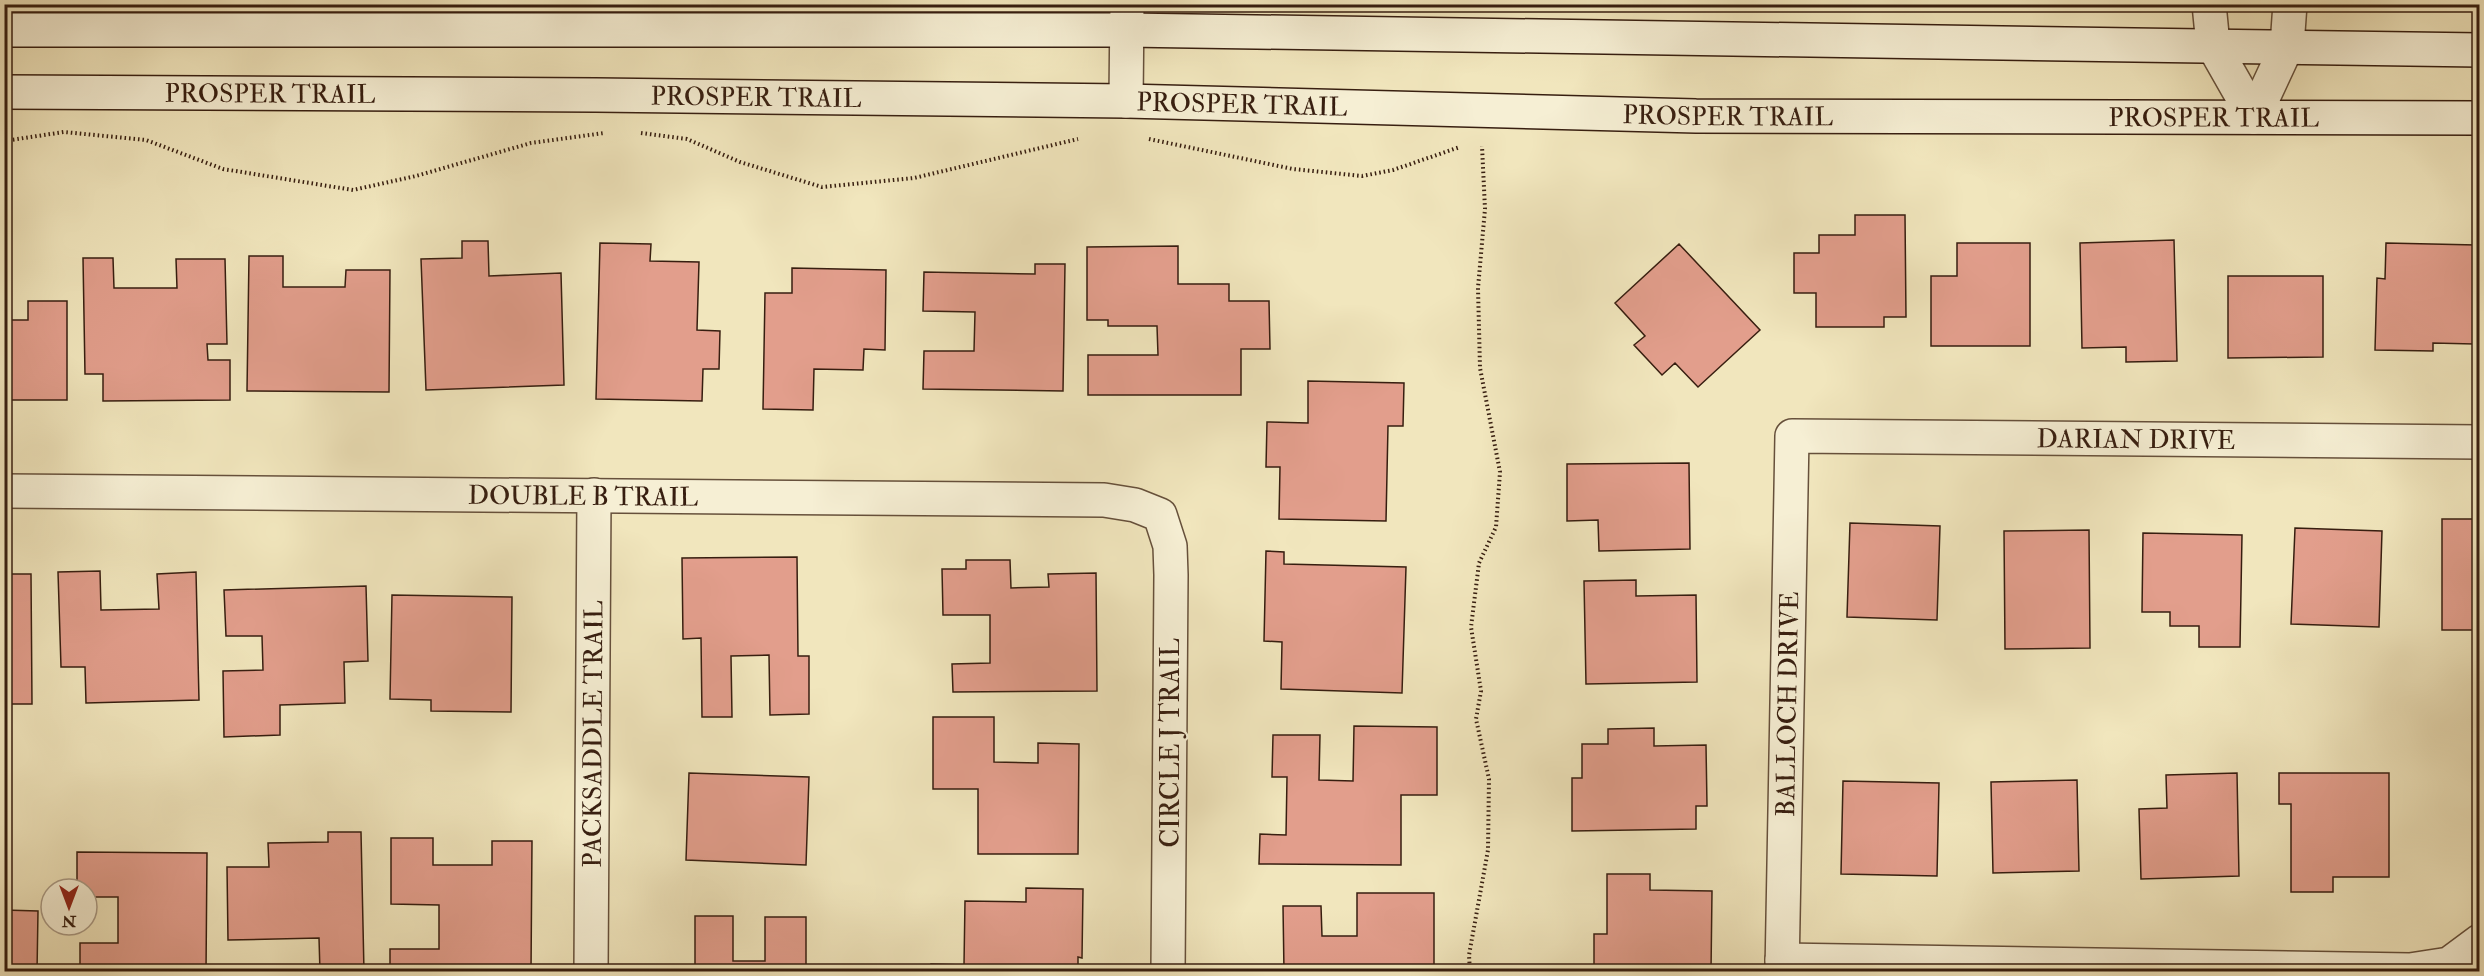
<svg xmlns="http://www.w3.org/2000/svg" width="2484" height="976" viewBox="0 0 2484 976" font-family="'IM FELL Double Pica',serif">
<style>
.building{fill:#e29e8c;stroke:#371e10;stroke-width:1.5}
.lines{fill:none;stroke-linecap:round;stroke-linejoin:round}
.minor-casing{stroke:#66503b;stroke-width:36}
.secondary-casing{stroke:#371e10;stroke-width:36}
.path{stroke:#371e10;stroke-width:4;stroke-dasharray:1.5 3;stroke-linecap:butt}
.minor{stroke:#f6efd4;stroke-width:33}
.secondary{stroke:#f6efd4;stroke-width:33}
.labels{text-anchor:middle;stroke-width:4.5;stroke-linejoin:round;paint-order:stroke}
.street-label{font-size:26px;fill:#371e10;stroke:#f6efd4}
</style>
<rect width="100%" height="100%" fill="#f1e6bd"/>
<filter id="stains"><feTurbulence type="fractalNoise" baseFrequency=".00333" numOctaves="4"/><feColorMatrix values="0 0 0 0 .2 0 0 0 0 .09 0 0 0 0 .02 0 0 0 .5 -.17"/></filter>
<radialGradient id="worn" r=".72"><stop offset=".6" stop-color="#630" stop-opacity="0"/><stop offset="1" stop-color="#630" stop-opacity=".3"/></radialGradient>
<path class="building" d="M1855 215H1905L1906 317H1884V327H1816V293H1794V253H1819V235H1855Z
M2174 240 2177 361 2126 362V347L2082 348 2080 243Z
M462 241H488L489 276 561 273 564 385 426 390 421 259 462 258Z
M600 243 651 244 650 261 699 262 697 330 720 331 719 369H703L702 401 596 399Z
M1957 243H2030V346H1931V276H1957Z
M2386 243 2476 245 2474 344 2433 343V351L2375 350 2377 278 2385 279Z
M1679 244 1760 330 1698 387 1675 363 1662 375 1634 345 1645 336 1615 303Z
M1178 246V284H1229V301H1269L1270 349H1241V395H1088V355H1158L1157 326H1108V320H1087V247Z
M249 256H283V287H345L346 270H390L389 392 247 391Z
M83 258H113L114 288H177L176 259H225L227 344H207L208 360H230V400L103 401V374H85Z
M1035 264H1065L1063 391 923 389 924 351H974L975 312 923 311 924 272 1035 274Z
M792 268 886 270 885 350 864 349 863 370 814 369 813 410 763 409 765 293H792Z
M2228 276H2323V357L2228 358Z
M28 301H67V400H4V320H28Z
M1308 381 1404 383 1403 426H1388L1386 521 1279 519 1280 467H1266L1267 422 1308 423Z
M1689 463 1690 549 1599 551 1598 520 1567 521V464Z
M2442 519H2480V641H2476V630H2442Z
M1850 523 1940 526 1937 620 1847 617Z
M2295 528 2382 531 2379 627 2291 624Z
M2089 530 2090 648 2005 649 2004 531Z
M2143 533 2242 535 2240 647H2199V626H2170V612H2142Z
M1266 551 1284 552V564L1406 567 1402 693 1281 689 1282 642 1264 641Z
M797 557 798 656H809V714L770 715 769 655 731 656 732 717H702L701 638 683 639 682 558Z
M966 560H1010L1011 588 1049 587 1048 574 1096 573 1097 691 953 692 952 664 990 663V615H943L942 569H966Z
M100 571 101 610 159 609 157 574 196 572 199 700 86 703 85 667H61L58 572Z
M4 574H31L32 704H4Z
M1636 580V596L1696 595 1697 682 1586 684 1584 581Z
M366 586 368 661 344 662 345 703 280 705V735L224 737 223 671 263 670 262 636H226L224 590Z
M392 595 512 597 511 712 431 711V700L390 699Z
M933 717H994V762L1038 763V743L1079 744 1078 854H978V789H933Z
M1354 726 1437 727V795H1401V865L1259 864 1260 834 1286 835 1287 777H1272L1273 735H1320L1319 780 1353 781Z
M1654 728V746L1706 745 1707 806H1696V829L1572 831V778H1582V744H1608V729Z
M689 773 809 777 806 865 686 860Z
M2237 773 2239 876 2141 879 2139 809 2167 808 2166 775Z
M2279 773H2389V877H2333V892H2291V804H2279Z
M2077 780 2079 871 1993 873 1991 782Z
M1843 781 1939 783 1937 876 1841 874Z
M328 832H361L364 972H320L319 938 228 940 227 867H269L268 843 328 842Z
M391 838H433V865H492V841H532L531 972H390V949H439V905L391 904Z
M77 852 207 853 206 972H80V943H118V897H87V889H77Z
M1607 874H1650V890L1712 891 1711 972H1594V934H1607Z
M1026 888 1083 889 1082 958 1078 957V972H930L931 964 964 965 965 901 1026 902Z
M1357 893H1434V972H1284L1283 906H1321L1322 936H1357Z
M4 910 38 911 37 972H4Z
M695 916H733V961H765V917H806V972H695Z"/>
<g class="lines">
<g class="minor-casing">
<g id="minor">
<path d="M2209 4 2213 45 2254 117"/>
<path d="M1126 101 1127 4"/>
<path d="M2254 117 2287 46 2290 4"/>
<path id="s1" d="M4 491 1104 500 1135 505 1160 515 1170 546 1171 575 1168 972"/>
<path d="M1782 960 2410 970 2449 964 2480 941"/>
<path id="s2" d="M591 972 594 495"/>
<path id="s3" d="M1782 972 1792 436 2480 442"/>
</g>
</g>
<g class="secondary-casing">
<g id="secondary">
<path d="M4 30H1127L2480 50"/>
<path id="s4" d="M4 92 596 95 1126 101 1696 116 2480 118"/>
</g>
</g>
<path class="path" d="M641 133 687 139 740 162 822 187 914 178 1078 139
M1149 139 1293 169 1362 176 1393 170 1460 147
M4 141 64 132 146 140 223 169 353 190 416 176 531 143 604 133
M1470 972 1469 955 1488 850 1489 779 1476 719 1481 691 1471 627 1479 563 1496 527 1500 472 1480 368 1478 288 1485 209 1482 146"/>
<use href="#minor" class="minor"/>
<use href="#secondary" class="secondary"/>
</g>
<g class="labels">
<g class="street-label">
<text dy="9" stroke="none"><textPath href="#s4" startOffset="266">PROSPER TRAIL</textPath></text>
<text dy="9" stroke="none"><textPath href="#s4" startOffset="752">PROSPER TRAIL</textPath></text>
<text dy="9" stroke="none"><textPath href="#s4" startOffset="1238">PROSPER TRAIL</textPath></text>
<text dy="9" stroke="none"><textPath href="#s4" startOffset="1724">PROSPER TRAIL</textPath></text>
<text dy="9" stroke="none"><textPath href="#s4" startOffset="2210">PROSPER TRAIL</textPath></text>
<text dy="9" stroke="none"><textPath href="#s3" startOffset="880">DARIAN DRIVE</textPath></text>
<text dy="9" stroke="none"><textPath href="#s1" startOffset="579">DOUBLE B TRAIL</textPath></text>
<text dy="9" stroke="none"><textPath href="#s3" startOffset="268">BALLOCH DRIVE</textPath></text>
<text dy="9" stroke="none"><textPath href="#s2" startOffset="238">PACKSADDLE TRAIL</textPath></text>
<text transform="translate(1170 743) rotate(-90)" y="9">CIRCLE J TRAIL</text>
</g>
</g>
<rect width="2484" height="976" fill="none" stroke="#f1e6bd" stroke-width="24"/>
<rect x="6" y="6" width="2472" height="964" fill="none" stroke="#371e10" stroke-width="3"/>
<rect x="12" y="12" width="2460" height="952" fill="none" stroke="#371e10" stroke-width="1.5"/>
<g transform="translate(69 907) rotate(180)"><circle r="28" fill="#f6efd4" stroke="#aa9b86" stroke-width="1.5"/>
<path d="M0-4.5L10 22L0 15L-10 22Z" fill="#8f2418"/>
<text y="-9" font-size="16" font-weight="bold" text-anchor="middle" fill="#371e10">N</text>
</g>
<rect width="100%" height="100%" filter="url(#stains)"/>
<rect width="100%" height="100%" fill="url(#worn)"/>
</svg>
